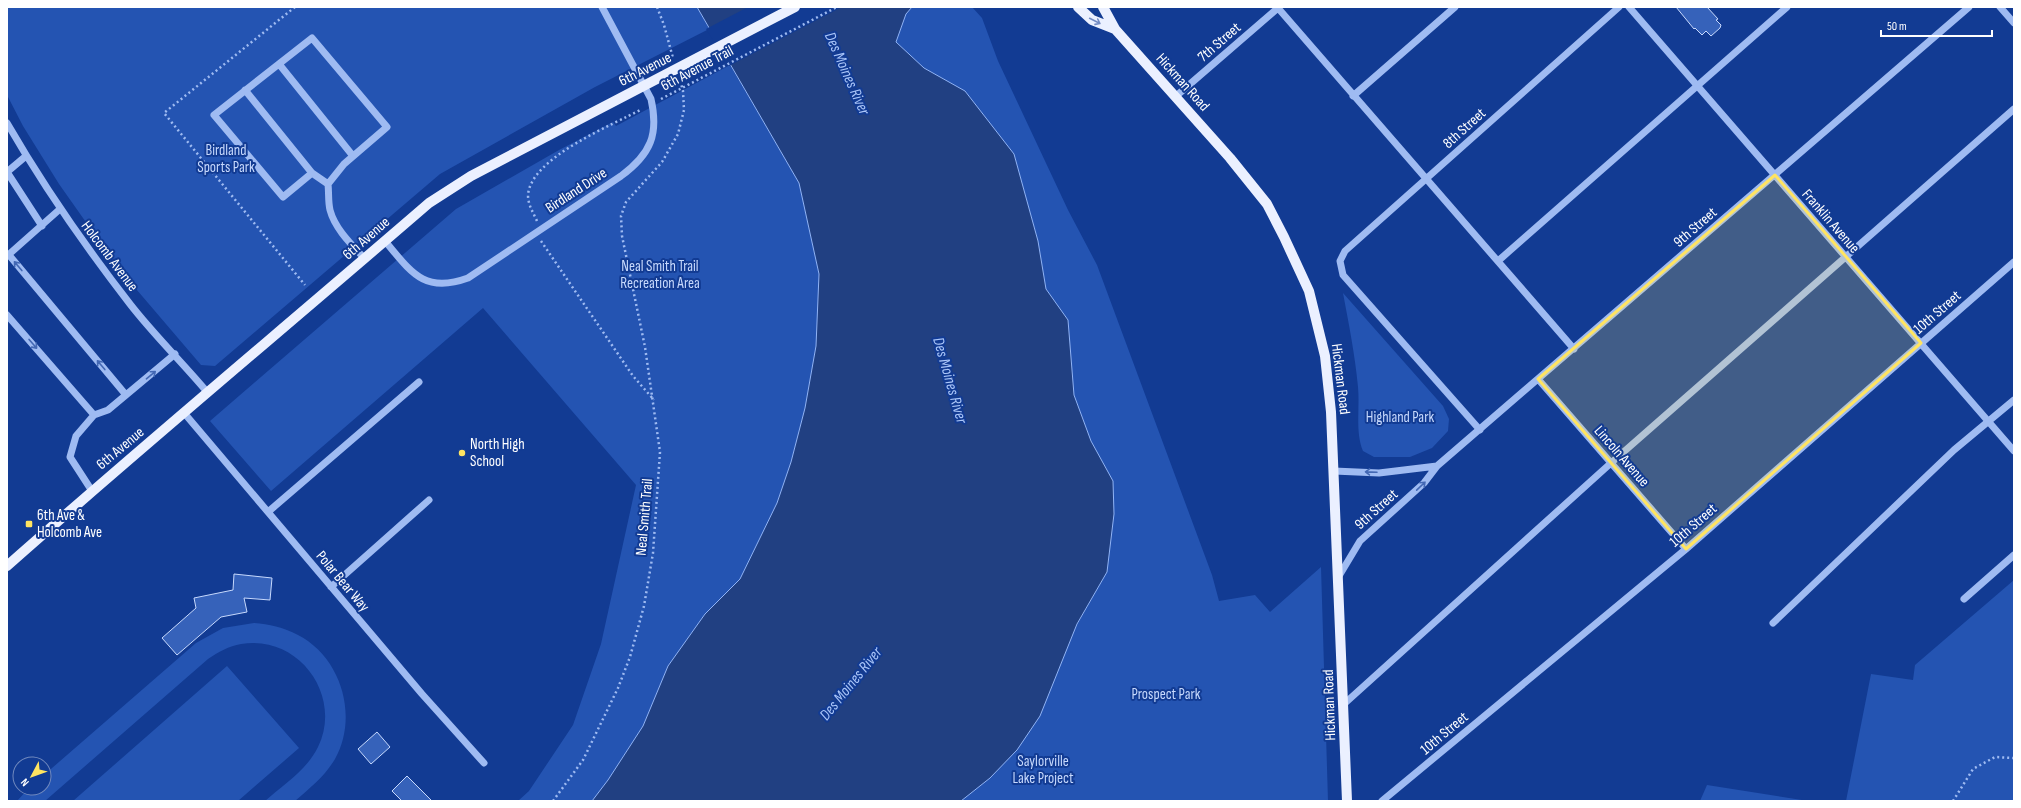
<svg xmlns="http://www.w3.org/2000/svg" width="2021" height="808" viewBox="0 0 2021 808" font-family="'Sofia Sans Condensed',sans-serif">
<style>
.green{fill:#2454b2}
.water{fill:#214082;stroke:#91b4f6}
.pier{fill:#123b93}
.building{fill:#3662ba;stroke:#c7d9fd}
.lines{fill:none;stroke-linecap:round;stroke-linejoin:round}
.path{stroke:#9fbbf2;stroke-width:2.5;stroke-dasharray:2 3;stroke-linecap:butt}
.minor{stroke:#9fbbf2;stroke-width:7}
.major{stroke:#ebf0ff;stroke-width:10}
.oneway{stroke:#748cc4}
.oneway2{stroke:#4368b4}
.marked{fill:#ffe461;fill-opacity:0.2;stroke:#ffe461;stroke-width:3;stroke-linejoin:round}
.poi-dot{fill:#ffe461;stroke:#123b93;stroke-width:1.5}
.labels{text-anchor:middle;stroke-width:4;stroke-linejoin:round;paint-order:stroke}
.street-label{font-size:15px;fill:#fff;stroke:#123b93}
.park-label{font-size:15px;fill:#c7d9fd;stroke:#123b93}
.poi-label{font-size:15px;fill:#fff;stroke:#123b93;text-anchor:start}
.water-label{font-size:16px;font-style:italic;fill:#abc6f9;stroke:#123b93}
</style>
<rect width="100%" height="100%" fill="#123b93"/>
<path class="green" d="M7 7H697L709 29 595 87 440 174 215 366 201 365 119 269 59 184 23 126 7 95Z
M912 7H972L982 18 998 61 1068 210 1097 265 1212 575 1219 601 1255 595 1270 612 1321 567 1328 801H961L990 778 1107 572 1113 481 1091 441 1074 395 1068 320 1046 289 1038 241 1014 154 965 91 924 68 896 42 906 14Z
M730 65 799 183 819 274 816 346 805 408 791 462 777 503 740 579 705 614 668 666 643 726 608 780 592 801H518L529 791 573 725 601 644 636 485 483 308 271 491 210 421 456 209 559 150 613 122 616 126Z
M1343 293 1443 406 1449 419 1448 431 1432 448 1410 457H1374L1363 451C1355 432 1360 408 1358 387 1355 355 1349 325 1343 293Z
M2014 580V801H1846L1871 674 1913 680 1915 665Z
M254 623C269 624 283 627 298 635 341 657 359 716 335 759 325 776 310 788 295 801H265C283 785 307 770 318 747 343 696 299 634 241 644 229 646 218 652 208 659L45 801H17L29 788H44V775L196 643 223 628Z
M227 666 299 748 238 801H73Z
M1707 785 1808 801H1700Z"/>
<path class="water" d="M697 7H912L906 14 896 42 924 68 965 91 1014 154 1038 241 1046 289 1068 320 1074 395 1091 441 1113 481 1114 514 1107 572 1077 624 1040 716 1017 750 990 778 961 801H592L608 780 643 726 668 666 705 614 740 579 777 503 791 462 805 408 816 346 819 274 799 183Z"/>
<path class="pier" d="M748 7H842L729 66 706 29Z"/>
<path class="building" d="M1676 7H1707L1718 19 1716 20 1721 25 1720 28 1711 36 1706 31 1702 35 1695 28 1694 29Z
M234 574 272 578 270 600 244 598 247 612 221 617 177 655 162 638 196 608 194 598 233 590Z
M377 732 390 747 371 764 358 749Z
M407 776 432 801H402L392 791Z"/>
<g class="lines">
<path class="path" d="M295 7 164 113 305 285
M657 7 664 25 673 58
M661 99 837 7
M537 221C533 212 528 205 528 195 531 157 613 125 642 109
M541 241 633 376 654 400
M553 801 583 760 618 688 630 657 644 606 653 553 660 452 645 347 622 236 621 216 626 202 662 162 678 134 684 110 683 91 680 80
M1953 801 1973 769 1995 757 2014 758"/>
<path class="minor" d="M1629 7 2014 451
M2000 7 2014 23
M1278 8 1574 349
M279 64 353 156
M245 90 312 173
M1353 96 1455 7
M1175 97 1279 7
M7 123C44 187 85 246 130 304 154 335 183 363 208 393
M7 172 42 226
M7 172 26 156
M328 184 312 173 283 197 214 115 312 38 387 127 344 164 328 184C329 193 328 202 330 210 335 229 352 245 365 259
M385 241C411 272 424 294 468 278L621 176C651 154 659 134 651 99L602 7
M9 255 126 395
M7 256 60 209
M1498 261 1787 7
M7 315 94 415
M1538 379 1686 549
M185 414 422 694 484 763
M1480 430 1343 275 1340 261 1345 251 1619 7
M1334 471 1379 473 1437 466
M92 491 70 457 76 436 94 415 108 410 175 354
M268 512 419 382
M1339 576 1360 541 1424 483 1437 466 1969 7
M331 587 429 500
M1964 599 2014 555
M1773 623 1954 450 2014 400
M1344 704 1611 463 2014 109
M1382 801 1686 549 2014 262"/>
<path class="major" d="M1078 7 1092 20 1115 29
M1103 7 1115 29 1230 158 1267 204 1284 237 1309 291 1325 356 1331 412 1347 801
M7 566C146 443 289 324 429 203L471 176 795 7"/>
</g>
<defs><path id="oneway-shaft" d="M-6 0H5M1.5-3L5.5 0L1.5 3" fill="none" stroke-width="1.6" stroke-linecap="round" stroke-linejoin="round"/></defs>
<use class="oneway" href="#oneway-shaft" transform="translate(1095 21) rotate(27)"/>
<g class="oneway2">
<use href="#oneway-shaft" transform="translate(18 266) rotate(-130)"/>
<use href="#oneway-shaft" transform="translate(33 344) rotate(49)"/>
<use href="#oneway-shaft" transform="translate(101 365) rotate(-130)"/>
<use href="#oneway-shaft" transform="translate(151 375) rotate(-40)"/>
<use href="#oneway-shaft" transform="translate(1371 472) rotate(-178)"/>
<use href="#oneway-shaft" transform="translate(1421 486) rotate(-44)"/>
</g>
<path class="marked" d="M1775 175 1921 343 1686 549 1538 379Z"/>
<g class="poi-dot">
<circle cx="462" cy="453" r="4"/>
<rect x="25" y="520" width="8" height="8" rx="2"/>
</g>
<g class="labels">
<g class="street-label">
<text transform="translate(1219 42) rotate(-41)" y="5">7th Street</text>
<text transform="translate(697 68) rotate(-28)" y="5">6th Avenue Trail</text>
<text transform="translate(645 69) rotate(-27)" y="5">6th Avenue</text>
<text transform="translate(1183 82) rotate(48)" y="5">Hickman Road</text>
<text transform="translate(1464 128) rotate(-42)" y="5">8th Street</text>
<text transform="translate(576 190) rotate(-33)" y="5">Birdland Drive</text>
<text transform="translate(1831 221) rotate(49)" y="5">Franklin Avenue</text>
<text transform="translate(1695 227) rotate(-41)" y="5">9th Street</text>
<text transform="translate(366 238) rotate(-41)" y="5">6th Avenue</text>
<text transform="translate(110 256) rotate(53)" y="5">Holcomb Avenue</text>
<text transform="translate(1937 312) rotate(-41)" y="5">10th Street</text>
<text transform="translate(1341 379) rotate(83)" y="5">Hickman Road</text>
<text transform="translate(120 448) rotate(-40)" y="5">6th Avenue</text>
<text transform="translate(1622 456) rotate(49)" y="5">Lincoln Avenue</text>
<text transform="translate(1376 509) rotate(-42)" y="5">9th Street</text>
<text transform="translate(644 517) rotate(-85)" y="5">Neal Smith Trail</text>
<text transform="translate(1693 525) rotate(-41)" y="5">10th Street</text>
<text transform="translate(343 581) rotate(50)" y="5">Polar Bear Way</text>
<text transform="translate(1329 705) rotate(-92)" y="5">Hickman Road</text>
<text transform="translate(1444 733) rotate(-40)" y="5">10th Street</text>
</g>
<g class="park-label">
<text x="226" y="155">Birdland<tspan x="226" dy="17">Sports Park</tspan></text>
<text x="660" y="271">Neal Smith Trail<tspan x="660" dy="17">Recreation Area</tspan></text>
<text x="1400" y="422">Highland Park</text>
<text x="1166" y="699">Prospect Park</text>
<text x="1043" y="766">Saylorville<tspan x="1043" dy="17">Lake Project</tspan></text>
</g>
<g class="poi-label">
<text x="470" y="449">North High<tspan x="470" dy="17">School</tspan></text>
<text x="37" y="520">6th Ave &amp;<tspan x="37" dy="17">Holcomb Ave</tspan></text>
</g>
<g class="water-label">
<text transform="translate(848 73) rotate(66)" y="6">Des Moines River</text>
<text transform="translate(951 380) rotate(74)" y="6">Des Moines River</text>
<text transform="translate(850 683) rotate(-51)" y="6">Des Moines River</text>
</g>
</g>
<rect width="2021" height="808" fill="none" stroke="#ffffff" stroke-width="16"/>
<g transform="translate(32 776) rotate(229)"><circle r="19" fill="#123b93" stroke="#7189be"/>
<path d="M0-3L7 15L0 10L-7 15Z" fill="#ffe461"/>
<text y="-6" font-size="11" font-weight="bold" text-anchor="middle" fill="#ffffff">N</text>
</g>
<path d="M1881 30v6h111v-6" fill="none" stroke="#ffffff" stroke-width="2"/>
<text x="1887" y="30" font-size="12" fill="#ffffff" stroke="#123b93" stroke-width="3" paint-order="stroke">50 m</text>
</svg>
